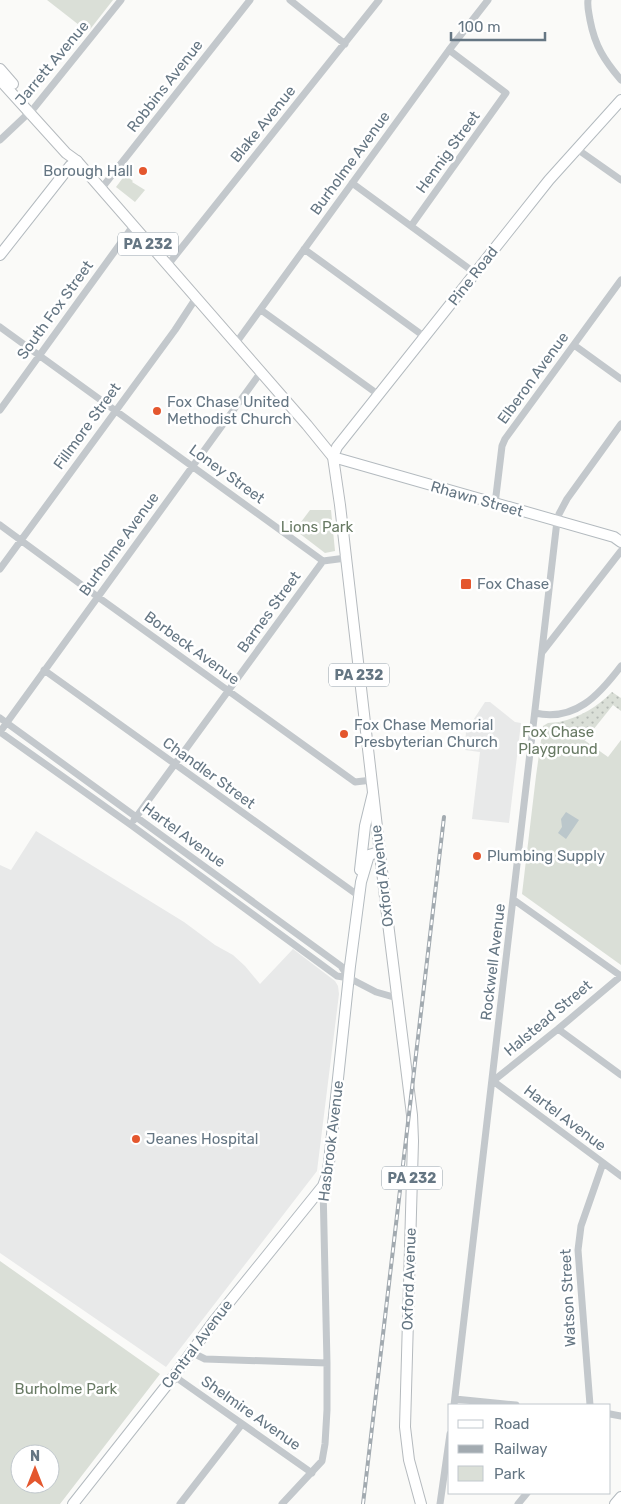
<svg xmlns="http://www.w3.org/2000/svg" width="621" height="1504" viewBox="0 0 621 1504" font-family="Rubik,sans-serif">
<style>
.built{fill:#e8e9e9}
.grass{fill:url(#grass-dots)}
.green{fill:#dadfd7;fill-rule:evenodd}
.water{fill:#bbc7cb}
.lines{fill:none;stroke-linecap:round;stroke-linejoin:round}
.secondary-casing{stroke:#b3babf;stroke-width:12}
.primary-casing{stroke:#b5babe;stroke-width:12}
.street{stroke:#c3c8cc;stroke-width:7}
.secondary{stroke:#fff;stroke-width:10}
.primary{stroke:#fff;stroke-width:10}
.rail-casing{stroke:#a2aab0;stroke-width:4}
.rail{stroke:#fff;stroke-width:2;stroke-dasharray:5.5;stroke-linecap:butt}
.poi-dot{fill:#e4572e;stroke:#fff;stroke-width:2}
.labels{text-anchor:middle;stroke-width:5;stroke-linejoin:round;paint-order:stroke}
.shield{fill:#fff;stroke:#939fa8;stroke-width:1}
.shield-label{font-size:14px;font-weight:bold;fill:#657683}
.street-label{font-size:15px;fill:#657683;stroke:#fff}
.poi-label{font-size:15px;fill:#657683;stroke:#fff;text-anchor:start}
.park-label{font-size:15px;fill:#687a64;stroke:#fff}
</style>
<defs>
<pattern id="grass-dots" width="8" height="8" patternUnits="userSpaceOnUse" patternTransform="scale(1.25)"><rect width="8" height="8" fill="#dadfd7"/><path d="M2 2h.1M6 6h.1" fill="none" stroke="#b4b9b4" stroke-width="1.8" stroke-linecap="round"/></pattern>
</defs>
<rect width="100%" height="100%" fill="#fafaf8"/>
<path class="built" d="M485 702H490L515 722 521 723 509 823 472 819 480 752 465 750 466 731Z
M36 831 184 922 215 945 233 955 245 966 260 984 293 949 335 981 338 986 339 994 317 1171 166 1367 0 1253V865L11 870Z"/>
<path class="grass" d="M612 692 621 698V711L613 705 585 740 559 722C581 717 597 707 612 692Z"/>
<path class="green" d="M47 0H113L88 32Z
M125 175 133 181 132 182 145 190 135 202 116 187Z
M310 510H331L335 551 325 553 295 530Z
M559 722 608 757 621 740V965L522 894 536 776 543 726 548 723Z
M0 1261 160 1374 60 1504H0ZM20 1454H50V1484H20Z"/>
<path class="water" d="M566 812 579 820 566 839 558 833 562 827 561 819Z"/>
<g class="lines">
<g class="secondary-casing">
<path id="secondary" d="M621 100 549 180 337 447 333 457 614 537 621 542
M0 255 70 166 77 161
M360 870 365 826 373 793
M73 1504 174 1376 214 1321 323 1186 328 1172 350 966 361 882 369 855 379 852
M615 1504 621 1497"/>
</g>
<g class="primary-casing">
<path id="primary" d="M0 69 13 84
M0 80 66 153 77 161 307 425 333 457 340 505 388 923 412 1115 413 1141 405 1427 409 1460 421 1504"/>
</g>
<path class="street" d="M290 0 345 44
M588 0C587 7 589 13 590 20 595 46 604 60 621 80
M0 140 34 108 121 0
M577 149 621 180
M352 183 475 273
M101 189 250 0
M411 226 506 93 449 50
M304 249 425 337
M167 266 379 0
M261 310 379 395
M0 327 323 561 346 558
M236 343 449 50 488 0
M574 345 621 379
M0 410 133 226
M495 504 502 446 505 439 621 280
M0 525 98 597 355 782 372 780
M0 569 175 330 196 298
M543 651 621 551
M44 670 359 896
M535 713C575 722 599 695 621 666
M0 718 341 966 349 978
M0 732 131 825 337 976 349 978 376 992 397 998
M0 732 261 372
M134 820 323 561
M514 900 621 976
M621 976 558 1029 493 1081 621 1176
M558 1029 621 1075
M191 1352 205 1359 327 1363
M174 1376 312 1473
M455 1399 516 1405
M454 1405 557 521 559 514 567 499 621 424
M590 1405 578 1250 581 1226 603 1163
M610 1414 621 1416
M180 1504 242 1424
M282 1504 322 1461 325 1444 327 1410V1363L323 1186
M440 1504 450 1434
M518 1504 527 1493"/>
<use href="#secondary" class="secondary"/>
<use href="#primary" class="primary"/>
<g class="rail-casing">
<path id="rail" d="M363 1504 444 817"/>
</g>
<use href="#rail" class="rail"/>
</g>
<g class="poi-dot">
<circle cx="143" cy="171" r="5"/>
<circle cx="157" cy="411" r="5"/>
<rect x="460" y="578" width="12" height="12" rx="2.5"/>
<circle cx="344" cy="734" r="5"/>
<circle cx="477" cy="856" r="5"/>
<circle cx="136" cy="1139" r="5"/>
</g>
<g class="labels">
<g class="shield">
<rect x="118" y="232.5" width="60" height="23" rx="4"/>
<rect x="329" y="663.5" width="60" height="23" rx="4"/>
<rect x="382" y="1166.5" width="60" height="23" rx="4"/>
</g>
<g class="shield-label">
<text x="148" y="249">PA 232</text>
<text x="359" y="680">PA 232</text>
<text x="412" y="1183">PA 232</text>
</g>
<g class="street-label">
<text transform="translate(52 63) rotate(-50)" y="5">Jarrett Avenue</text>
<text transform="translate(165 86) rotate(-52)" y="5">Robbins Avenue</text>
<text transform="translate(263 124) rotate(-51)" y="5">Blake Avenue</text>
<text transform="translate(448 152) rotate(-54)" y="5">Hennig Street</text>
<text transform="translate(350 163) rotate(-54)" y="5">Burholme Avenue</text>
<text transform="translate(473 276) rotate(-52)" y="5">Pine Road</text>
<text transform="translate(55 310) rotate(-54)" y="5">South Fox Street</text>
<text transform="translate(533 378) rotate(-54)" y="5">Elberon Avenue</text>
<text transform="translate(87 426) rotate(-54)" y="5">Fillmore Street</text>
<text transform="translate(227 474) rotate(36)" y="5">Loney Street</text>
<text transform="translate(477 499) rotate(16)" y="5">Rhawn Street</text>
<text transform="translate(119 544) rotate(-54)" y="5">Burholme Avenue</text>
<text transform="translate(269 612) rotate(-54)" y="5">Barnes Street</text>
<text transform="translate(192 648) rotate(36)" y="5">Borbeck Avenue</text>
<text transform="translate(209 773) rotate(36)" y="5">Chandler Street</text>
<text transform="translate(184 835) rotate(36)" y="5">Hartel Avenue</text>
<text transform="translate(382 876) rotate(-97)" y="5">Oxford Avenue</text>
<text transform="translate(493 962) rotate(-83)" y="5">Rockwell Avenue</text>
<text transform="translate(548 1018) rotate(-40)" y="5">Halstead Street</text>
<text transform="translate(565 1118) rotate(37)" y="5">Hartel Avenue</text>
<text transform="translate(331 1141) rotate(-83)" y="5">Hasbrook Avenue</text>
<text transform="translate(409 1279) rotate(-88)" y="5">Oxford Avenue</text>
<text transform="translate(568 1298) rotate(-93)" y="5">Watson Street</text>
<text transform="translate(197 1344) rotate(-53)" y="5">Central Avenue</text>
<text transform="translate(251 1413) rotate(35)" y="5">Shelmire Avenue</text>
</g>
<g class="poi-label">
<text x="133" y="176" text-anchor="end">Borough Hall</text>
<text x="167" y="407">Fox Chase United<tspan x="167" dy="17">Methodist Church</tspan></text>
<text x="477" y="589">Fox Chase</text>
<text x="354" y="730">Fox Chase Memorial<tspan x="354" dy="17">Presbyterian Church</tspan></text>
<text x="487" y="861">Plumbing Supply</text>
<text x="146" y="1144">Jeanes Hospital</text>
</g>
<g class="park-label">
<text x="317" y="532">Lions Park</text>
<text x="558" y="737">Fox Chase<tspan x="558" dy="17">Playground</tspan></text>
<text x="66" y="1394">Burholme Park</text>
</g>
</g>
<rect x="448" y="1404" width="162" height="90" fill="#ffffff" stroke="#c1c8cd"/>
<rect x="458" y="1420" width="25" height="8" fill="#ffffff" stroke="#c1c8cd"/>
<text x="494" y="1429" font-size="15" fill="#657683">Road</text>
<rect x="458" y="1445" width="25" height="8" fill="#a2aab0" stroke="#c1c8cd"/>
<text x="494" y="1454" font-size="15" fill="#657683">Railway</text>
<rect x="458" y="1466" width="25" height="15" fill="#dadfd7" stroke="#c1c8cd"/>
<text x="494" y="1479" font-size="15" fill="#657683">Park</text>
<g transform="translate(35 1469)"><circle r="24" fill="#ffffff" stroke="#c1c8cd"/>
<path d="M0-4L9 19L0 12L-9 19Z" fill="#e4572e"/>
<text y="-8" font-size="14" font-weight="bold" text-anchor="middle" fill="#657683">N</text>
</g>
<path d="M451 32v8h94v-8" fill="none" stroke="#657683" stroke-width="2.5"/>
<text x="458" y="32" font-size="15" fill="#657683" stroke="#ffffff" stroke-width="4" paint-order="stroke">100 m</text>
</svg>
